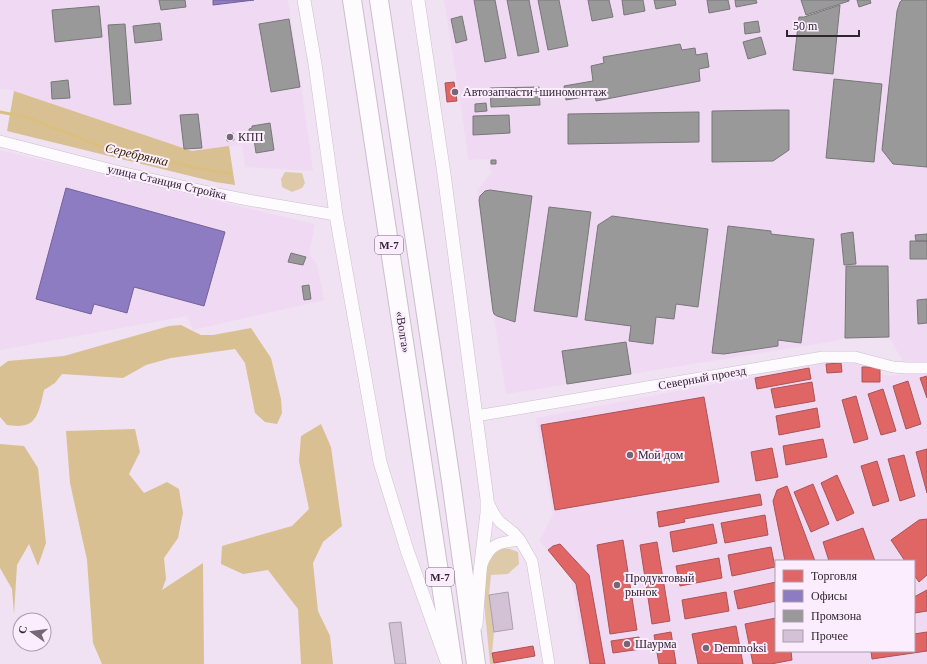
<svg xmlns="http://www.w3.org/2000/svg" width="927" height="664" viewBox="0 0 927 664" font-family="Georgia,serif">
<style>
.built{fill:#f0d9f3;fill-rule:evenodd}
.green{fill:#decaa9}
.forest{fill:#d8c092}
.shops{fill:#e06666;stroke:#ab5356}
.offices{fill:#8e7cc3;stroke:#726297}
.industry{fill:#999;stroke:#79767a}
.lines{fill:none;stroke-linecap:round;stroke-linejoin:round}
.stream{stroke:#dabf81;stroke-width:3}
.building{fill:#d3c1d6;stroke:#aa9fab}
.minor-casing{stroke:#cabfcc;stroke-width:12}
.tertiary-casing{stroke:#cabfcc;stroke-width:14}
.trunk-casing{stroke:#cabfcc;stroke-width:20}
.minor{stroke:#fdfbfd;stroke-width:11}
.tertiary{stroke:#fdfbfd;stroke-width:13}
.trunk{stroke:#fdfbfd;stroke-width:18}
.poi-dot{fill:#736874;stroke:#fcedfe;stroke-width:1.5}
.labels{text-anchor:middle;stroke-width:4;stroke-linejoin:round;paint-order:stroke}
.shield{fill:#fcedfe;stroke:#6c626e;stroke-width:1}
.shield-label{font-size:11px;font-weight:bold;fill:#2f2630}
.poi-label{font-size:12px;fill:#2f2630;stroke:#fcedfe;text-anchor:start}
.street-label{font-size:12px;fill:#2f2630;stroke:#fcedfe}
.water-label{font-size:13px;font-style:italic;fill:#352800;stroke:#fcedfe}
</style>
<rect width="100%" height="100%" fill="#f0e2f2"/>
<path class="built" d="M0 0H288L302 91 313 171 245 167 242 145 192 151 8 89H0Z
M444 0H927V664H586L571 578 548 550 539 541 553 514 536 418 825 363 855 362 885 376 910 374 889 337 845 338 829 342 506 394 493 311 477 191 491 173 489 159 468 160 462 113ZM776 561H914V651H776Z
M0 150 315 224 309 253 317 265 324 300 193 330 187 316 0 350Z"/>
<path class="green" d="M285 172 302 173 305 183 302 188 292 192 282 187 281 179Z
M504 548 510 549 518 552 519 564 508 574 491 575 489 595 494 632 492 653 494 664H490L483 592 486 567 494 553Z"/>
<path class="forest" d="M14 91 192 151 229 146 235 185 215 182 7 131Z
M181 325 201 335H213L251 328 271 358 281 399 282 413 277 424 265 422 255 413 245 363 235 349 171 358 146 365 123 378 62 374 55 383 44 390C42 399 39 418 30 423 23 427 14 426 7 425L0 417V367L8 361 64 356 169 326Z
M321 424 331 447 342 526 323 542 313 563 318 611 330 636 333 664H301L298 609 268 570 243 574 221 564 222 546 292 526 309 509 299 461 301 436Z
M135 429 140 452 129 474 144 493 167 482 179 489 183 513 178 538 164 558 166 579 162 590 203 563 204 664H102L93 643 87 560 70 483 66 431Z
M0 444 24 446 38 468 46 543 38 566 29 544 17 565 14 614 12 589 0 568Z"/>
<path class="shops" d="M454 82 457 101 447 102 445 83Z
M841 363 842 372 827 373 826 364Z
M862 367H880V382H862Z
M809 368 811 379 757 389 755 378Z
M927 376V398L920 378Z
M908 381 921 424 906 429 893 386Z
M812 382 815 401 775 408 771 389Z
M883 389 896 431 881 435 868 394Z
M856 396 868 439 854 443 842 400Z
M704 397 719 482 555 510 541 425Z
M817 408 820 427 779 435 776 416Z
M823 439 827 457 786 465 783 446Z
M772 448 778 477 756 481 751 452Z
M927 449V493L916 452Z
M904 455 915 496 900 501 888 459Z
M877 461 889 501 873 506 861 466Z
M837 475 854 513 837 521 821 483Z
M813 484 829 524 811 532 794 492Z
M787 486 815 561H785L773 501 777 490Z
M760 494 762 505 684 519 685 522 659 527 657 512Z
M765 515 768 535 725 543 721 523Z
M927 519V575L919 582 914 575V561H905L891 540 919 520Z
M713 524 717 543 673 552 670 532Z
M863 528 875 561H829L823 542Z
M623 540 637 630 610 634 597 545Z
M657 542 670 621 652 624 640 545Z
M560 544 589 575 605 664H590L576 584 548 550 553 546Z
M771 547 775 567 732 576 728 555Z
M719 558 722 578 680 586 676 566Z
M776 582V601L738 609 734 591Z
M927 590V611L915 613 914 597Z
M726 592 729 611 685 619 682 600Z
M776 618V651H791L792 660 771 664H753L745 624Z
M736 626 743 664H698L692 634Z
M671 632 676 664H659L654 635Z
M927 632V651L872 659 871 651H914V634Z
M639 637 641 649 613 653 611 641Z
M533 646 535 656 494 663 492 653Z"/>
<path class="offices" d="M213 0H254L213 5Z
M66 188 225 232 204 306 134 287 127 313 94 304 91 314 36 299Z"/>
<path class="industry" d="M159 0H185L186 7 161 10Z
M474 0H495L506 58 485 62Z
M507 0H529L539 52 518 56Z
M538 0H559L568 46 548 50Z
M588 0H609L613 17 592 21Z
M622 0H643L645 11 624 15Z
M654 0H675L676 5 656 9Z
M707 0H728L730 9 709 13Z
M735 0H756L757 3 736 7Z
M801 0H849V1L806 15Z
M857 0H870L871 3 859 7Z
M902 0H927V167L893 164 882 150 897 11 900 2Z
M840 5 833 74 793 70 799 17H804Z
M99 6 102 37 55 42 52 10Z
M462 16 467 40 456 43 451 19Z
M289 19 300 87 271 92 259 24Z
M758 21 760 32 745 34 744 23Z
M160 23 162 40 135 43 133 26Z
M125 24 131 104 114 105 108 25Z
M761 37 766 54 748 59 743 42Z
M680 44 682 50 695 48 696 55 707 53 709 67 699 69 700 81 596 101 595 95 566 100 564 86 593 81 591 66 604 63 603 57Z
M834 79 882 84 874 162 826 158Z
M68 80 70 98 52 99 51 82Z
M539 87 540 105 491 107 490 88Z
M486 103 487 111 475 112V104Z
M775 110H789V150L773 161 712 162V111Z
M699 112V142L568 144V114Z
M198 114 202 148 184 149 180 115Z
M509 115 510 133 473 135V116Z
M270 123 274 150 256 153 254 139 250 140 249 129 252 128V126Z
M233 133 234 140 227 141 226 135Z
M491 160H496V164H491Z
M490 190 532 196 515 322 497 316 494 314 493 311 479 200 480 196 485 191Z
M549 207 591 212 577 317 534 311Z
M612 216 708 229 698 307 676 304 674 319 656 317 653 344 629 341 631 326 585 320 598 225Z
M728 226 771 231V234L814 239 801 343 778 340V346L724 354 712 353Z
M853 232 856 264 844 265 841 234Z
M927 234V241H916L915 235Z
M910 241H927V259H910Z
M291 253 306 257 303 265 288 262Z
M846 266H888L889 337 845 338Z
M309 285 311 299 304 300 302 286Z
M927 299V323L918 324 917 300Z
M626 342 631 374 567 384 562 351Z"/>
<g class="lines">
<path class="stream" d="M0 112 26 117 115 152 230 174"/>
</g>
<path class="building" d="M508 592 513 629 494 632 489 595Z
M401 622 406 664H395L389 623Z"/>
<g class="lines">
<g class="minor-casing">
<path id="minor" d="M0 141 116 171 204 191 248 200 336 215
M476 416 823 357H855L893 367 907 368H927
M487 500 494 514 500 522 514 533 520 540 532 561 549 664
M482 564C491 542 499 543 520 540"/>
</g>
<g class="tertiary-casing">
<path id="tertiary" d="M304 0 315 64 336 215 380 462 407 550 447 662
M418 0 444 174 487 499V513L480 572 476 625"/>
</g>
<g class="trunk-casing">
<path id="trunk" d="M352 0 453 664
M379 0 452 488 476 664"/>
</g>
<use href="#minor" class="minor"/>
<use href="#tertiary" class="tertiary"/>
<use href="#trunk" class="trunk"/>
</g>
<g class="poi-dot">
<circle cx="455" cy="92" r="4"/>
<circle cx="230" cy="137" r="4"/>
<circle cx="630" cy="455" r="4"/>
<circle cx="617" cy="585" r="4"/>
<circle cx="627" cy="644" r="4"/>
<circle cx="706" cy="648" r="4"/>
</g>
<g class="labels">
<g class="shield">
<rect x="375" y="236" width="28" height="18" rx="3"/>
<rect x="426" y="568" width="28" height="18" rx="3"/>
</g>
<g class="shield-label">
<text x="389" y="249">М-7</text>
<text x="440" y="581">М-7</text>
</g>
<g class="poi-label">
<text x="463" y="96">Автозапчасти+шиномонтаж</text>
<text x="238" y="141">КПП</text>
<text x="638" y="459">Мой дом</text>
<text x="625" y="582">Продуктовый<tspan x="625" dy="14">рынок</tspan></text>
<text x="635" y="648">Шаурма</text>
<text x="714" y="652">Demmoksi</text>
</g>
<g class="street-label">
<text transform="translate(167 182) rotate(13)" y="4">улица Станция Стройка</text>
<text transform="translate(403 332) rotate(81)" y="4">«Волга»</text>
<text transform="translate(702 378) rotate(-10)" y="4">Северный проезд</text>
</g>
<g class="water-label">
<text transform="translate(137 154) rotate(13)" y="5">Серебрянка</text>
</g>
</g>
<rect x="775" y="560" width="140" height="92" fill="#fcedfe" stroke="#aa9dac"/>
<rect x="783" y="570" width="20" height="12" fill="#e06666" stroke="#aa9dac"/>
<text x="811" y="580" font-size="12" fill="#2f2630">Торговля</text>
<rect x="783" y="590" width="20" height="12" fill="#8e7cc3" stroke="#aa9dac"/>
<text x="811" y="600" font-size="12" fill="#2f2630">Офисы</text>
<rect x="783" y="610" width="20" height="12" fill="#999999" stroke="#aa9dac"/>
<text x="811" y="620" font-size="12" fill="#2f2630">Промзона</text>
<rect x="783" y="630" width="20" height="12" fill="#d3c1d6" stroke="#aa9dac"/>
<text x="811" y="640" font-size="12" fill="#2f2630">Прочее</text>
<g transform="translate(32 632) rotate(284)"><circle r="19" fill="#fcedfe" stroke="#aa9dac"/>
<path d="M0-3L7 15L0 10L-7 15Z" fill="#736874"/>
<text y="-6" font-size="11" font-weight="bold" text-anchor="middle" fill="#2f2630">С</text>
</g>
<path d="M787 30v6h72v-6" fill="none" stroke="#2f2630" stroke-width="2"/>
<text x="793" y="30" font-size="12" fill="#2f2630" stroke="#fcedfe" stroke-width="3" paint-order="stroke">50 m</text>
</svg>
